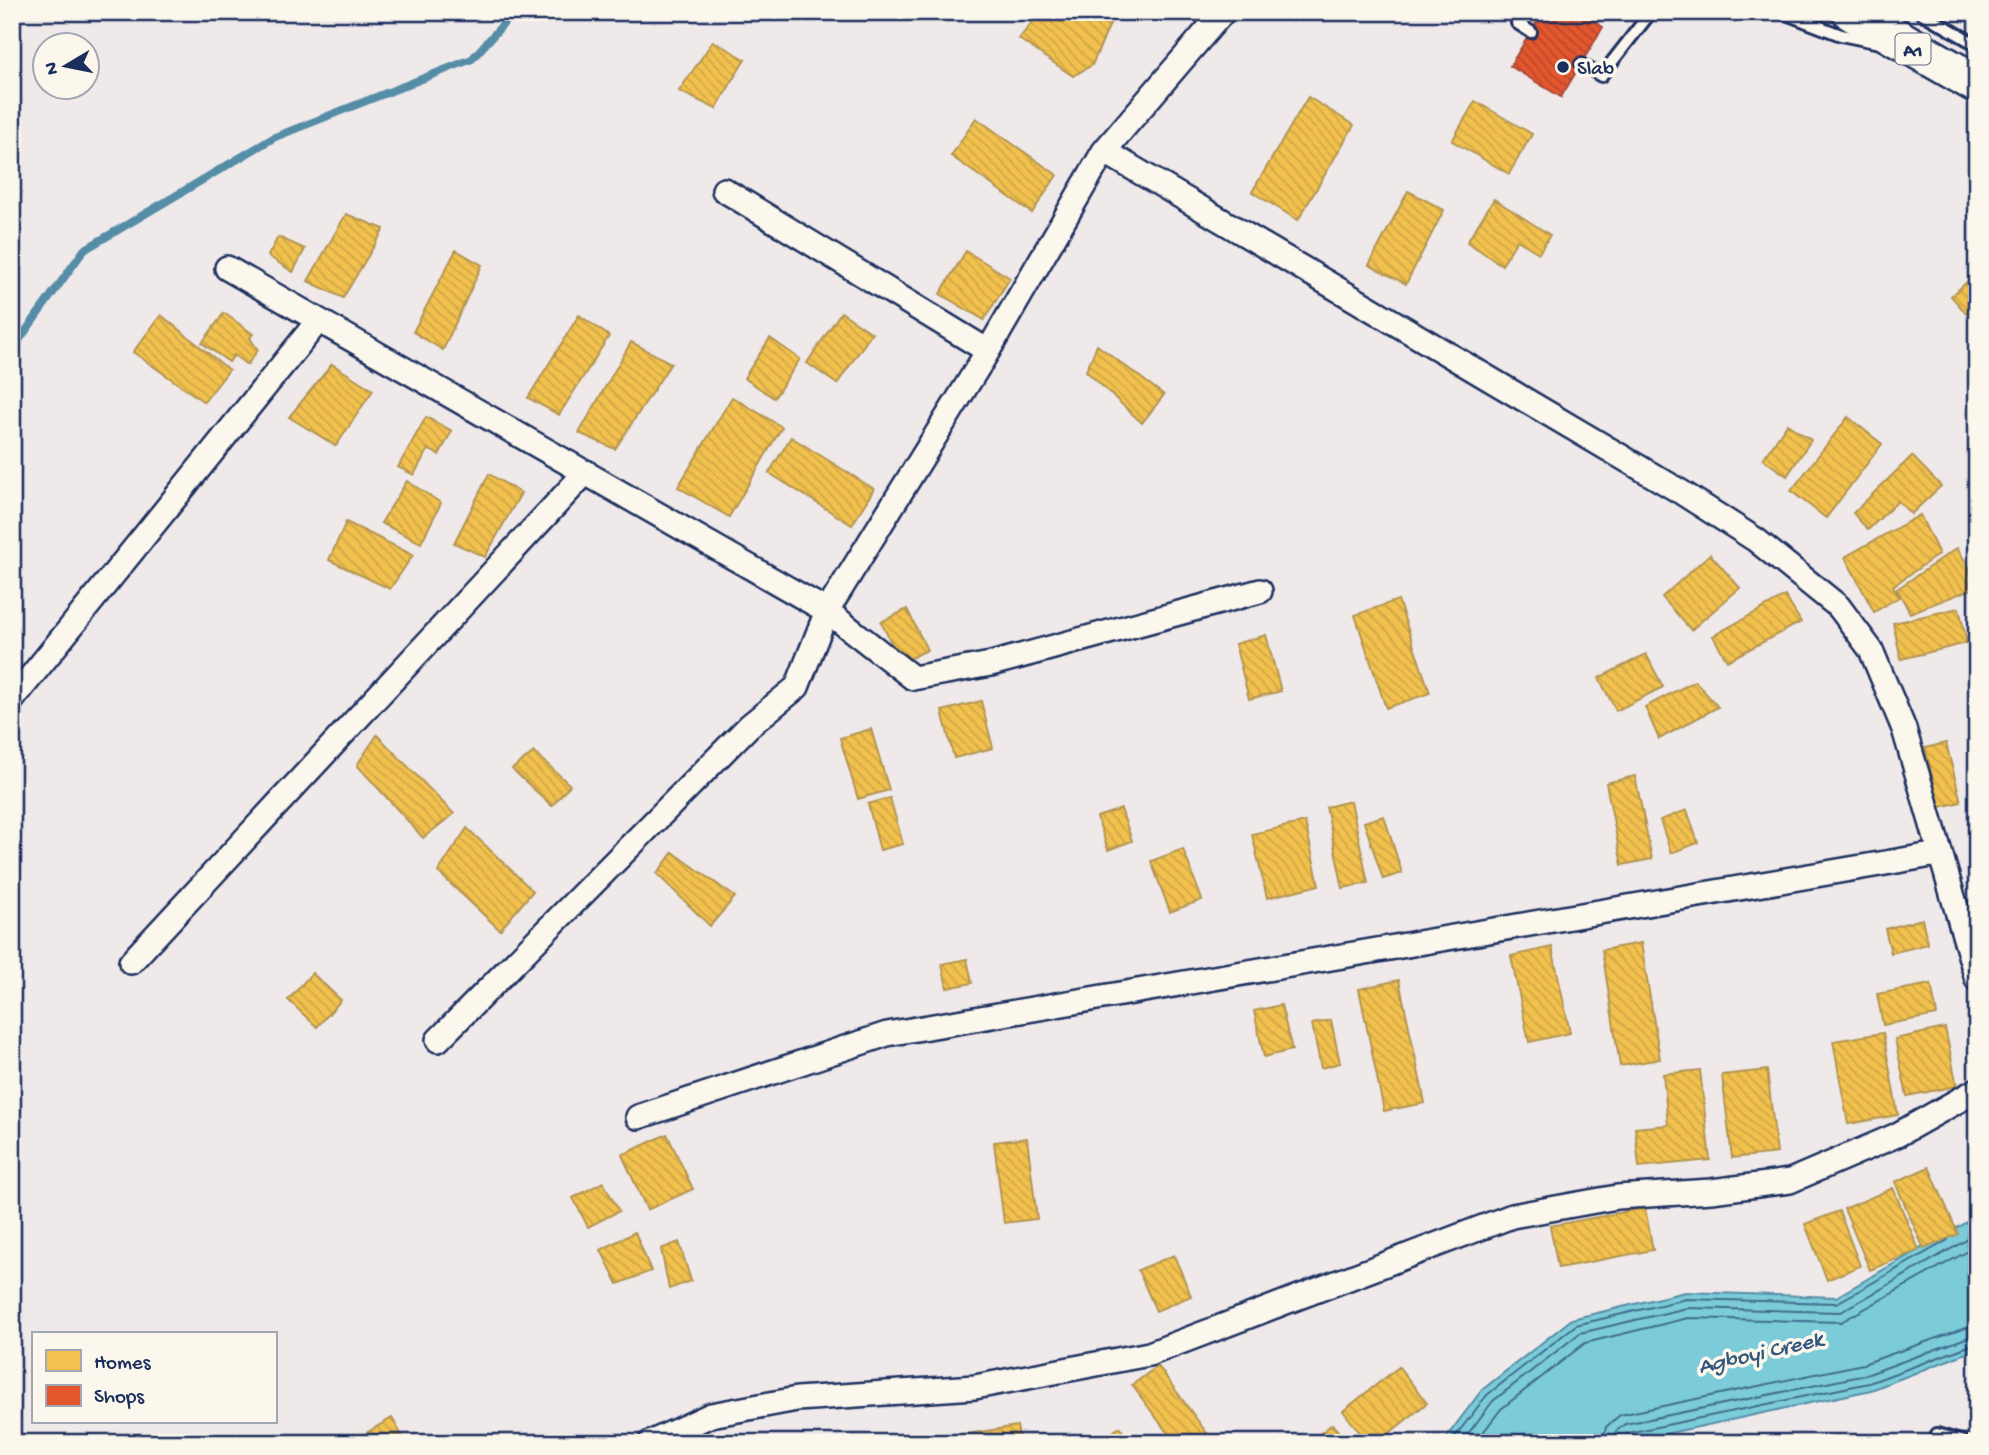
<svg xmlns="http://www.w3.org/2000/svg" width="1989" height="1455" viewBox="0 0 1989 1455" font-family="'Gochi Hand',sans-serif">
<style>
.water{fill:#7bcbd8;stroke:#558da7;stroke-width:2}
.homes{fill:url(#homes-back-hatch);stroke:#b29553;stroke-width:2}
.shops{fill:url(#shops-back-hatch);stroke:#a84b3c;stroke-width:2}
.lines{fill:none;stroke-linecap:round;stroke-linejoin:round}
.shore{stroke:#416d8f;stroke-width:2}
.stream{stroke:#558da7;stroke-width:8}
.service-casing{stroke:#1b2f5e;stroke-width:16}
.minor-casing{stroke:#1b2f5e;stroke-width:28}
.trunk-casing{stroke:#1b2f5e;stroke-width:42}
.service{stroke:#fbf7ec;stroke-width:10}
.minor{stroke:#fbf7ec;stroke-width:23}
.trunk{stroke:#fbf7ec;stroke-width:37}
.poi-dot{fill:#1b2f5e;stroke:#fbf7ec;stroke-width:2.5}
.labels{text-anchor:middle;stroke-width:7;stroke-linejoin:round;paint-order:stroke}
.shield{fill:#fbf7ec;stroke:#5e6b89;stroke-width:2}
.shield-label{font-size:19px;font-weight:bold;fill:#1b2f5e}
.poi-label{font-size:21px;fill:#1b2f5e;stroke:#fbf7ec;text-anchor:start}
.water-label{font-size:23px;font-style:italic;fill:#33567c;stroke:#fbf7ec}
</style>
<defs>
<pattern id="homes-back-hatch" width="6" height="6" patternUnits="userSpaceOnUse" patternTransform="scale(1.75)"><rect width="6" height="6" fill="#f2c14e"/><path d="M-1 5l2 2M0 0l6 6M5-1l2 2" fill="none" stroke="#cfa646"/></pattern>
<pattern id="shops-back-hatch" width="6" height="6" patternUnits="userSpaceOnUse" patternTransform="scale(1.75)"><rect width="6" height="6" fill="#e4572e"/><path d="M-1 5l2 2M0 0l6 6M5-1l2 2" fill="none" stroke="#b8482a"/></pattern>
</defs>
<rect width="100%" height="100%" fill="#efe9ea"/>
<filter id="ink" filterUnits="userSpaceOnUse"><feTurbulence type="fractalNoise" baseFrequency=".0143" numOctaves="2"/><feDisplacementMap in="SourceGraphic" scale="14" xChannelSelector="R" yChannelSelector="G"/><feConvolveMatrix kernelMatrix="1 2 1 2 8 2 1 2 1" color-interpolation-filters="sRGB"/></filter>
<g filter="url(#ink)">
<path class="water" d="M1977 1216V1349L1871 1390 1623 1443H1442L1482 1390 1572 1319 1685 1292 1836 1297Z"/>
<path class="homes" d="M1040 12H1093L1110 24 1092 65 1073 76 1019 39Z
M713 41 745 59 716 109 679 91Z
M1308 97 1354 125 1298 220 1252 192Z
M1475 101 1532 134 1509 174 1452 141Z
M976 118 1057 175 1032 213 951 156Z
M1408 191 1444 210 1406 284 1369 265Z
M1494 199 1550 235 1539 253 1517 240 1502 265 1467 242Z
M346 214 384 229 343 298 308 281Z
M278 237 305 249 293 272 268 256Z
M456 250 482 265 443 350 413 332Z
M966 251 1010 278 984 320 940 294Z
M1977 273V303L1966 313 1951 296Z
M841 312 872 333 837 384 807 363Z
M224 313 253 334 250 338 258 350 247 365 234 355 229 362 202 343Z
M161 315 229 370 204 402 133 352Z
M579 315 609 336 559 415 528 398Z
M770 338 800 359 774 398 744 378Z
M631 342 671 363 615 449 579 433Z
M1097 345 1164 395 1142 423 1086 371Z
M332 364 373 390 336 446 289 417Z
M732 397 782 427 729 517 678 487Z
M426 417 452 431 439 455 428 449 414 475 398 467Z
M1848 417 1882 444 1826 518 1791 491Z
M1787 424 1811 440 1787 476 1763 459Z
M791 437 874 489 852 525 769 473Z
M1912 456 1941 486 1911 514 1898 501 1868 530 1853 513Z
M489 474 521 493 485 557 454 543Z
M407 481 441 503 421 543 381 523Z
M1920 515 1939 554 1893 586 1899 597 1874 612 1845 557Z
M346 522 413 555 390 589 329 560Z
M1957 548 1977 580V587L1910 613 1897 589Z
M1710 554 1740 588 1691 630 1662 597Z
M1785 596 1801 622 1727 661 1713 636Z
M1398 600 1430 693 1386 708 1355 615Z
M1959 608 1967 643 1901 659 1893 623Z
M907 609 927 650 901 663 881 622Z
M1266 635 1281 691 1249 699 1235 644Z
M1646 654 1663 687 1616 711 1599 678Z
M1695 681 1718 707 1659 739 1645 707Z
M981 701 993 748 954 758 942 711Z
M871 729 889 790 858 799 840 738Z
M377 735 454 814 423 838 357 765Z
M1946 743 1961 802 1940 807 1925 748Z
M534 752 570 785 552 806 512 769Z
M1635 776 1652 859 1622 865 1606 783Z
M890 798 903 844 880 850 868 804Z
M1351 801 1368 883 1343 888 1326 807Z
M1121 809 1132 841 1108 850 1097 817Z
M1687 810 1698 843 1671 853 1660 820Z
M1384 816 1402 873 1383 879 1364 822Z
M1305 822 1319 885 1267 898 1252 834Z
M467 828 533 891 500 930 438 872Z
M1183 849 1202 900 1170 912 1151 861Z
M673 852 735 897 710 926 657 874Z
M1922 919 1928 944 1891 953 1885 929Z
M1641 943 1660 1059 1620 1066 1602 950Z
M1552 947 1570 1033 1529 1042 1511 956Z
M967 959 972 983 947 988 942 964Z
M312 973 341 1000 317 1027 288 1000Z
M1399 980 1425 1103 1384 1111 1359 989Z
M1931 984 1937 1015 1883 1025 1877 994Z
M1281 1005 1292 1050 1264 1057 1254 1011Z
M1331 1020 1340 1063 1321 1068 1312 1024Z
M1945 1028 1957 1086 1907 1096 1895 1039Z
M1883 1033 1898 1115 1848 1124 1833 1041Z
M1700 1070 1710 1160 1639 1167 1635 1128 1668 1125 1663 1074Z
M1767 1070 1777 1153 1732 1158 1722 1075Z
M667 1134 693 1189 647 1210 622 1155Z
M1027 1138 1037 1219 1004 1223 994 1142Z
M1929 1167 1958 1234 1924 1249 1895 1182Z
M603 1182 619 1211 588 1227 573 1198Z
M1893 1188 1919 1250 1870 1270 1844 1209Z
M1645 1208 1653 1250 1558 1268 1550 1226Z
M1839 1211 1860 1266 1827 1280 1805 1224Z
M635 1232 651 1271 618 1284 601 1250Z
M679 1242 691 1281 669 1289 661 1249Z
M1174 1255 1191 1296 1156 1311 1138 1270Z
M1158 1366 1214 1443H1175L1132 1385Z
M1399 1367 1427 1403 1377 1443H1368L1343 1411Z
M392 1418 406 1443H358L356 1439Z
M1332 1424 1348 1443H1309Z
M1017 1426 1020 1443H963L961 1435Z
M1120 1427 1130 1443H1097Z"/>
<path class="shops" d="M1543 12H1579L1603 27 1561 97 1510 66Z"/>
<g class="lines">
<path class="shore" d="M1450 1443 1487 1395 1576 1325 1686 1299 1837 1303 1948 1240
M1461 1443 1493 1401 1580 1333 1687 1308 1841 1312 1977 1234
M1475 1443 1501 1409 1585 1343 1688 1318 1841 1322 1977 1246
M1602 1443 1606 1427 1620 1415 1863 1364 1977 1324
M1612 1443 1616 1431 1625 1424 1866 1375 1977 1334
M1621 1443 1628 1433 1869 1383 1977 1343"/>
<path class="stream" d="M12 350 84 250 275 137 472 59 514 12"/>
<g class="service-casing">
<path id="service" d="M1524 12 1517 23 1531 32
M1781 12 1841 35 1875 42
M1920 12 1977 45
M1581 64 1601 76 1651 12
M1937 1434 1967 1443"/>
</g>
<g class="minor-casing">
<path id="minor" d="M1104 151 1681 492 1756 540 1839 607 1871 650 1904 729 1977 979
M724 190 988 351
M227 268 827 611 913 678 991 664 1260 591
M12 700 318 321
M131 962 586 472
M438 1040 749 726 797 687 827 611 988 351 1104 151 1223 12
M638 1117 887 1034 1938 854
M650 1443 711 1415 797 1399 975 1387 1149 1354 1512 1216 1617 1197 1711 1191 1790 1181 1897 1135 1977 1090"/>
</g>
<g class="trunk-casing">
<path id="trunk" d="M1852 12 1977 84"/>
</g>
<use href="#service" class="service"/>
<use href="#minor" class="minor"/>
<use href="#trunk" class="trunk"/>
</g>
</g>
<circle class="poi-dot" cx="1563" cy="67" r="7"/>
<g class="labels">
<rect class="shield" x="1895.5" y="33.5" width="35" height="31" rx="5"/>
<g class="shield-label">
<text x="1913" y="56">A1</text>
</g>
<g class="poi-label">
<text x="1577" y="74">Slab</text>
</g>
<g class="water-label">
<text transform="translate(1760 1351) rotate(-13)" y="8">Agboyi Creek</text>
</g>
</g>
<rect width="1989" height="1455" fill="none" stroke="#fbf7ec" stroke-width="42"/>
<rect x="21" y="21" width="1947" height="1413" fill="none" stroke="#1b2f5e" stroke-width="2.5" filter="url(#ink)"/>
<rect x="32" y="1332" width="245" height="91" fill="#fbf7ec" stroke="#a1a7b3" stroke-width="2"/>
<rect x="46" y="1350" width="35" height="21" fill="#f2c14e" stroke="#a1a7b3" stroke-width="2"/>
<text x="94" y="1368" font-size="21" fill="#1b2f5e">Homes</text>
<rect x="46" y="1385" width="35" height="21" fill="#e4572e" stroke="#a1a7b3" stroke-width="2"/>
<text x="94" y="1402" font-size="21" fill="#1b2f5e">Shops</text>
<g transform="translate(66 66) rotate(260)"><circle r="33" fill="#fbf7ec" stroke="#a1a7b3" stroke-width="2"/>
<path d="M0-5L12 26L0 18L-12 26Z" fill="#1b2f5e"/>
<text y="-10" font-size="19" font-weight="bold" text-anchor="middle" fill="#1b2f5e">N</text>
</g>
</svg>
